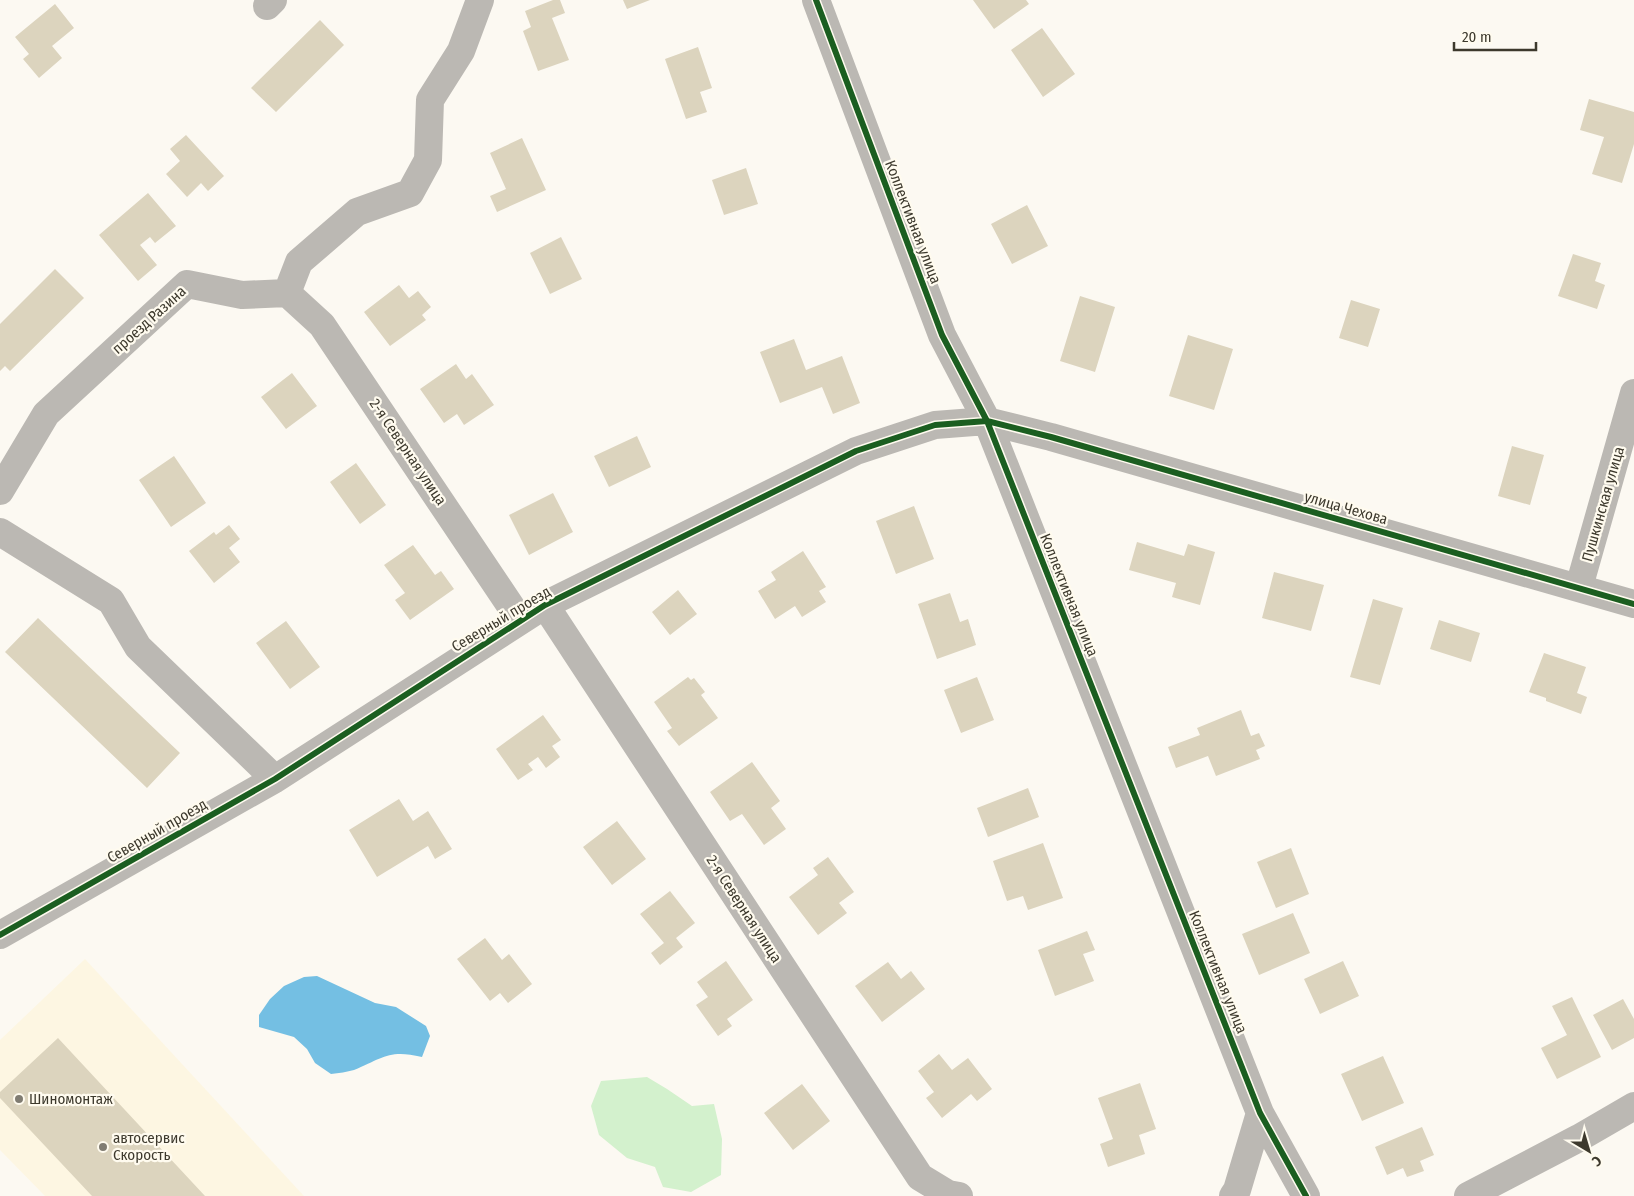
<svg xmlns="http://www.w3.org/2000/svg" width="1634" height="1196" viewBox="0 0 1634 1196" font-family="'Fira Sans Condensed',sans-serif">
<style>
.built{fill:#fdf6e2}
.green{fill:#d3f1cd}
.water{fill:#74bfe3}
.building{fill:#dcd4be}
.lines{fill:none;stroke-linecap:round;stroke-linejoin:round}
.minor{stroke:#bbb8b3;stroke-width:28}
.cycleway-casing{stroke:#fffbef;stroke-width:9}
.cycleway{stroke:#1b5e20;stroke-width:6}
.poi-dot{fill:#807c72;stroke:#fffbef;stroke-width:2}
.labels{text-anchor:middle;stroke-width:4.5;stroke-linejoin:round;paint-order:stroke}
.street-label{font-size:15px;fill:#3d392d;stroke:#fffbef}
.poi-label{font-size:15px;fill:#3d392d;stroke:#fffbef;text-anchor:start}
</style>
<rect width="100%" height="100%" fill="#fcf9f2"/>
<path class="built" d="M85 959 304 1196H45L0 1150V1040Z"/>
<path class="green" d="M647 1077 667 1089 692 1106 714 1104 722 1139 721 1175 691 1192 663 1187 655 1167 627 1158 599 1135 591 1106 601 1081Z"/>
<path class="water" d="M317 976 375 1003 396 1007 426 1026 430 1036 422 1057C389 1049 383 1058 354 1070 347 1072 339 1073 331 1074L315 1063 307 1049 294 1037 259 1027V1015L270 999 284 986 304 977Z"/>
<path class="building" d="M553 0H560L565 13 552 18 569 60 538 71 523 31 531 27 525 11Z
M623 0H650L627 9Z
M973 0H1026L1029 4 994 29Z
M55 4 74 28 52 46 62 58 39 78 23 59 29 54 15 37Z
M320 20 344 45 276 112 251 88Z
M1042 28 1075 74 1043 97 1011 50Z
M698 47 712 88 700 92 707 112 686 119 665 59Z
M1589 99 1634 112V144L1622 183 1592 174 1604 137 1580 130Z
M186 135 224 176 208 191 201 183 187 197 166 174 180 161 170 149Z
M522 138 546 190 497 212 490 196 506 189 490 153Z
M746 168 758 204 724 215 712 180Z
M148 193 176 226 155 243 150 237 140 245 157 265 138 281 99 235Z
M1027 205 1048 246 1012 264 991 224Z
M561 237 582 279 550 294 530 253Z
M1573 254 1601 263 1595 281 1605 285 1597 309 1558 296Z
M55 269 84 298 10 371 5 366 0 371V324Z
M399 285 409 298 418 291 431 307 422 315 426 320 390 346 364 312Z
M1080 296 1115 307 1095 372 1060 361Z
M1351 300 1380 309 1368 347 1339 338Z
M1188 335 1233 349 1214 410 1169 396Z
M794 339 806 370 842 356 860 403 833 414 822 387 780 403 760 352Z
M456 364 466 379 472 374 494 405 464 425 457 414 444 423 420 389Z
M292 373 317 406 286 429 261 397Z
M637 436 651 467 609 487 594 456Z
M1512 446 1544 455 1530 505 1498 496Z
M174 456 206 503 171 527 139 480Z
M356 463 386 505 360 524 330 482Z
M553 493 573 532 529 555 509 515Z
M914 506 934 559 896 574 876 521Z
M229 525 240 539 229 548 240 562 214 583 189 551 214 532 216 535Z
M1137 542 1184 556 1188 544 1215 552 1200 605 1172 597 1176 583 1129 570Z
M413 545 435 575 441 571 454 589 410 620 395 600 405 593 384 565Z
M803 551 826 587 819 591 826 602 802 617 795 606 775 619 758 591 776 580 771 572Z
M1274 572 1324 585 1311 631 1262 618Z
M678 590 697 614 670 635 652 612Z
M950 593 960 622 968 619 976 645 937 659 918 604Z
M1373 599 1403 608 1380 685 1350 677Z
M38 618 180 753 147 788 5 652Z
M1439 620 1480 633 1471 662 1430 649Z
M286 621 320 667 290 689 256 643Z
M1544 653 1586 667 1577 693 1587 697 1581 714 1546 701V698L1529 692Z
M688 677 691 680 694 678 705 692 701 695 718 718 679 746 667 731 672 728 654 702Z
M977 677 994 720 961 733 944 690Z
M1241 710 1251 736 1259 733 1265 746 1256 750 1260 759 1216 776 1208 756 1176 768 1168 747 1200 735 1197 728Z
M543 715 561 740 552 746 560 757 546 768 538 757 528 764 533 770 518 780 496 749Z
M752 762 780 801 771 808 786 829 764 845 742 814 730 821 710 792Z
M1028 788 1039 817 988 837 977 808Z
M399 799 413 821 428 811 452 849 435 859 428 846 377 877 349 830Z
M617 821 646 859 612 885 583 847Z
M1043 843 1063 898 1028 910 1023 896 1007 901 993 861Z
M1291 848 1309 894 1276 908 1257 862Z
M828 857 854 892 839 903 847 913 818 935 789 897 818 875 813 868Z
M670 891 695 923 676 938 683 947 660 965 651 953 664 943 640 914Z
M1293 913 1310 953 1259 975 1242 934Z
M1087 931 1095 950 1083 954 1094 981 1055 996 1038 950Z
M485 938 502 960 509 954 532 984 508 1003 500 993 490 1001 457 959Z
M726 961 753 1000 727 1019 732 1026 718 1036 696 1005 708 997 697 982Z
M1343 961 1359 996 1320 1014 1304 979Z
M888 962 901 979 911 971 925 989 882 1022 855 986Z
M1572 997 1601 1057 1557 1079 1541 1048 1567 1035 1552 1006Z
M1623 999 1634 1019V1038L1612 1050 1593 1015Z
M58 1038 205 1196H92L0 1098V1092Z
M939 1054 952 1070 968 1058 992 1089 977 1101 971 1094 942 1118 926 1098 934 1092 918 1071Z
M1383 1056 1404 1103 1362 1121 1341 1074Z
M1140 1083 1156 1129 1139 1135 1145 1154 1108 1167 1100 1144 1113 1139 1098 1098Z
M802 1084 830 1121 793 1150 764 1113Z
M1422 1127 1434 1155 1420 1161 1424 1171 1407 1177 1403 1168 1387 1175 1375 1147Z"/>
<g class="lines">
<path class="minor" d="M816 0 942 335 987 421 1260 1113 1306 1196
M267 6 273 0
M287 293 322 325 520 620
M0 491 46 414 187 284 242 295 287 293 299 262 357 212 410 193 428 160 430 100 461 51 480 0
M0 532 111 601 138 647 275 779
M1579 587 1634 393
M545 605 920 1177 948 1194 959 1196
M0 935 275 779 545 605 856 451 935 425 987 421 1051 437 1634 604
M1233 1196 1237 1190 1260 1113
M1468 1196 1579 1138 1634 1106"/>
<g class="cycleway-casing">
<path id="cycleway" d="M816 0 942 335 987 421 1260 1113 1306 1196
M0 935 275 779 545 605 856 451 935 425 987 421 1051 437 1634 604"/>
</g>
<use href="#cycleway" class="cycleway"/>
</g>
<g class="poi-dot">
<circle cx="19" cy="1099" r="5"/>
<circle cx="103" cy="1147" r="5"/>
</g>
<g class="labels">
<g class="street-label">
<text transform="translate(913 222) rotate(69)" y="5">Коллективная улица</text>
<text transform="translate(149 320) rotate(-42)" y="5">проезд Разина</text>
<text transform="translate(408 452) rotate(56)" y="5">2-я Северная улица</text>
<text transform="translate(1603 504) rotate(-74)" y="5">Пушкинская улица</text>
<text transform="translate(1346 508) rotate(16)" y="5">улица Чехова</text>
<text transform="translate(1069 595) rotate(68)" y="5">Коллективная улица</text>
<text transform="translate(501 619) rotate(-31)" y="5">Северный проезд</text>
<text transform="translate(157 831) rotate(-30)" y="5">Северный проезд</text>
<text transform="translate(744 909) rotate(57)" y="5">2-я Северная улица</text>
<text transform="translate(1218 972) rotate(68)" y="5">Коллективная улица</text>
</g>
<g class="poi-label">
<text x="29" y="1104">Шиномонтаж</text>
<text x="113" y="1143">автосервис<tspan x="113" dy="17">Скорость</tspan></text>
</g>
</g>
<g transform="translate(1589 1151) rotate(142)" stroke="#fffbef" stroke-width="4" paint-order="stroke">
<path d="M0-4L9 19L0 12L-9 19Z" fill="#3d392d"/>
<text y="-8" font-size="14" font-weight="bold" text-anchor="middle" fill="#3d392d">С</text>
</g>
<path d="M1454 42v8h82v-8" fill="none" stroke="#3d392d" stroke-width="2.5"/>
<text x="1462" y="42" font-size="15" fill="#3d392d" stroke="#fffbef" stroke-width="4" paint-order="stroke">20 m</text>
</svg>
